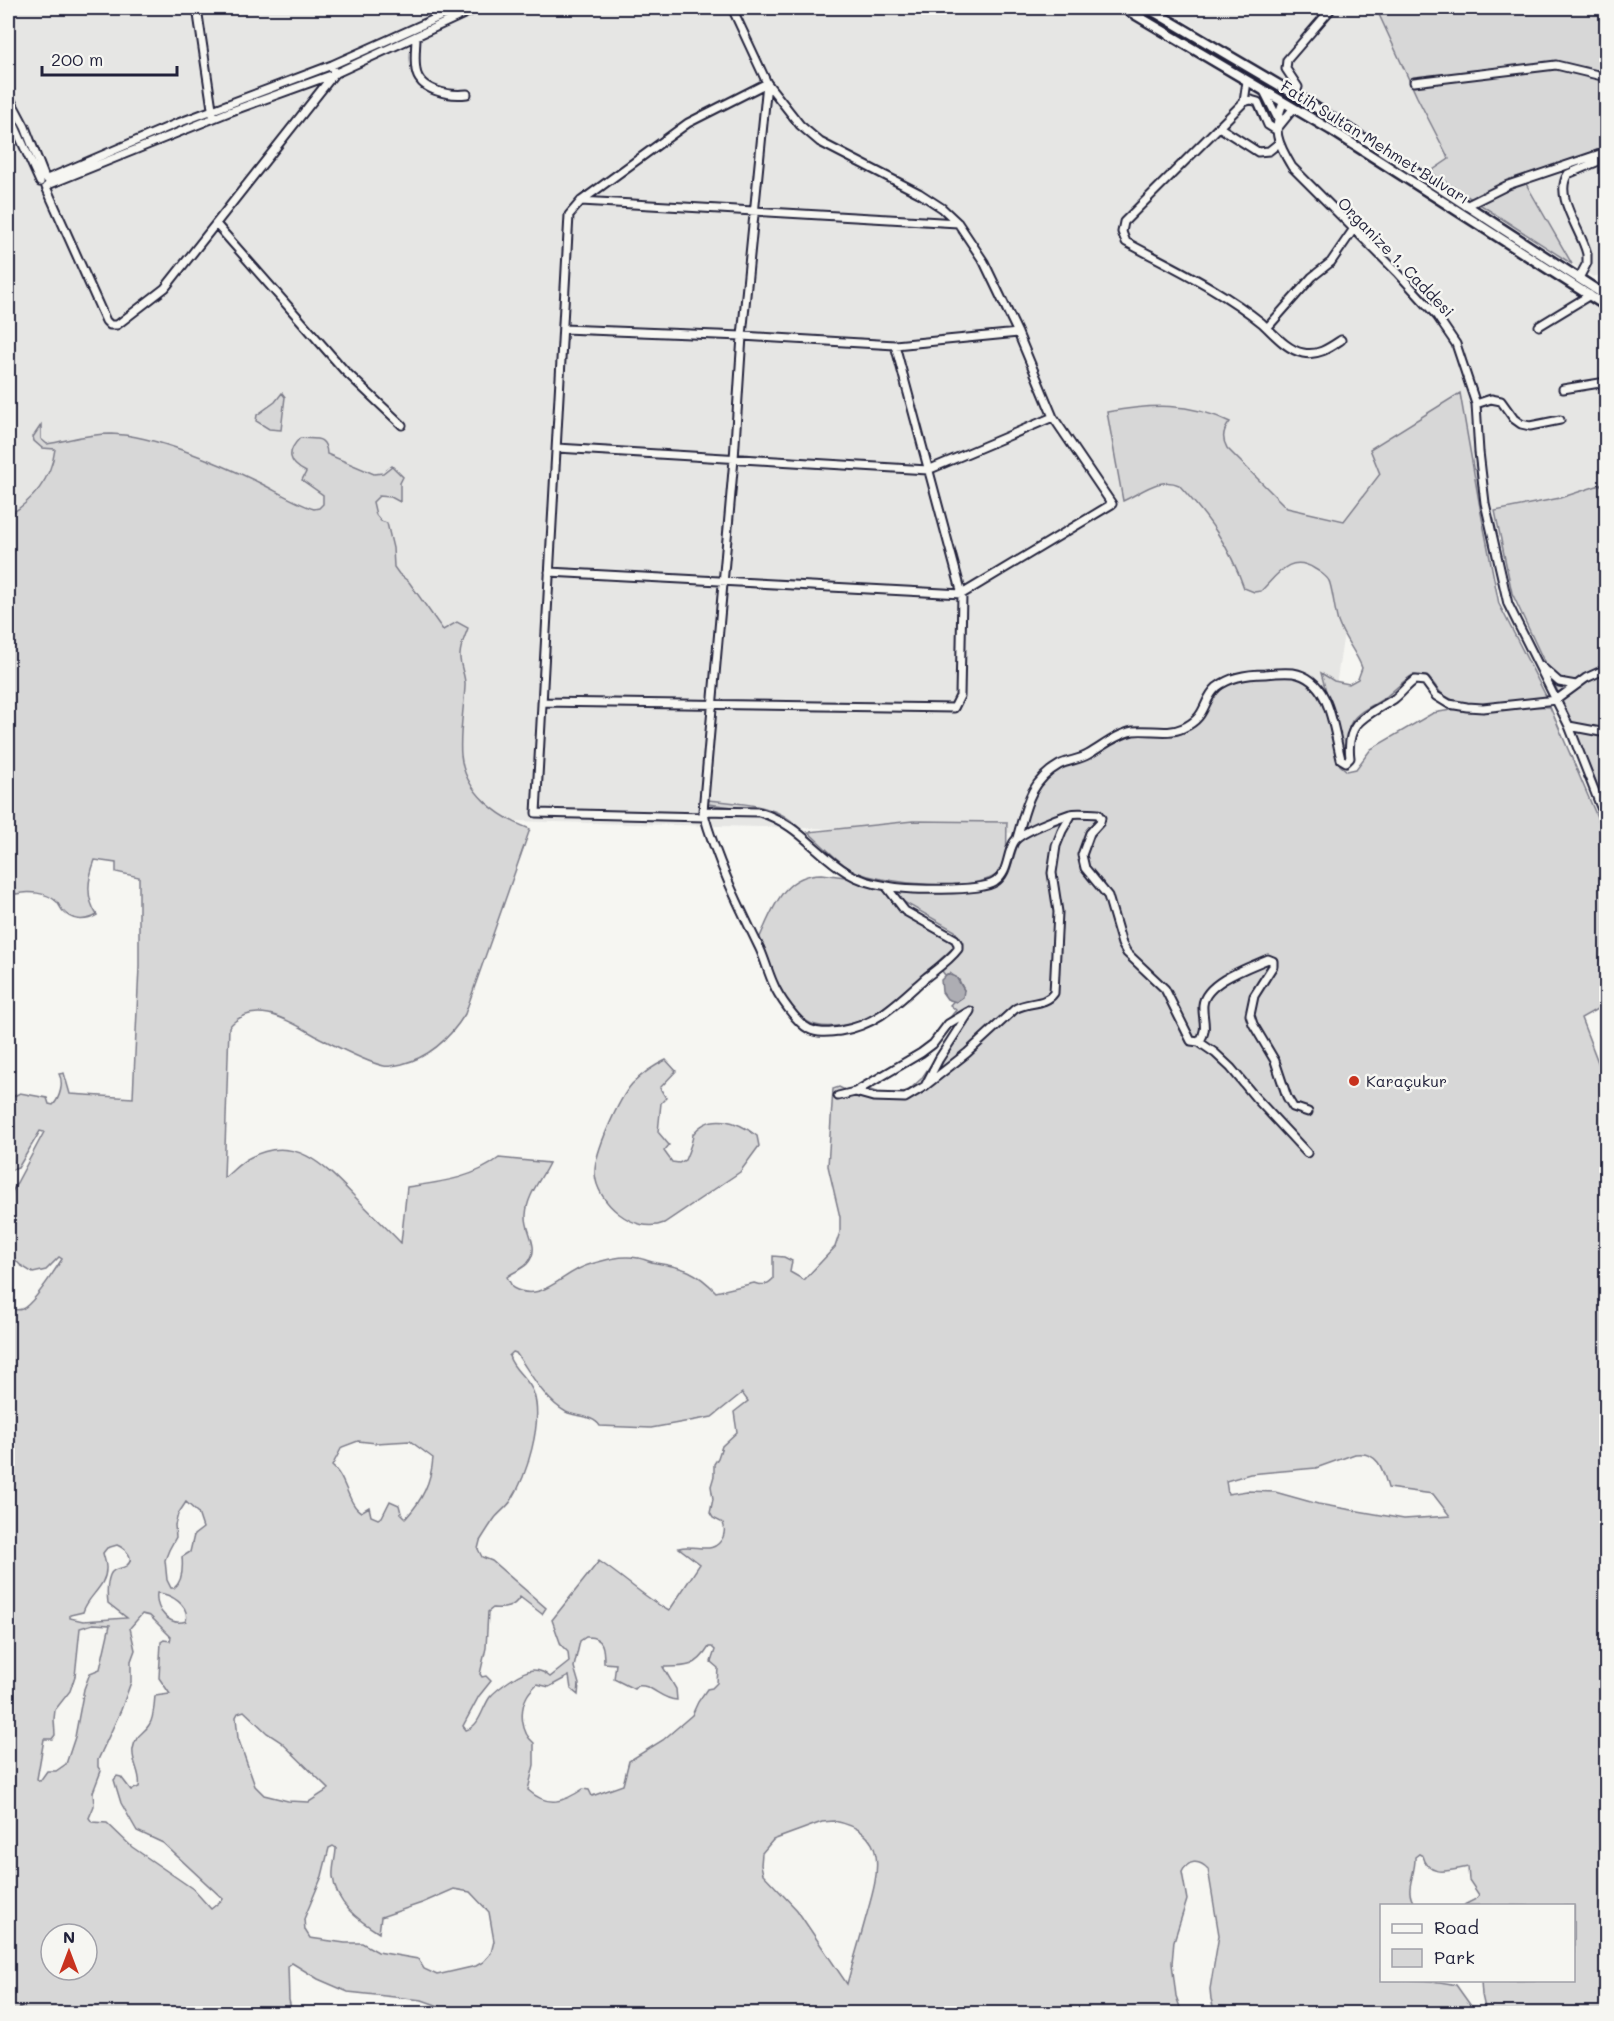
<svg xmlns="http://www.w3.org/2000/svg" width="1614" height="2021" viewBox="0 0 1614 2021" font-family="Mali,sans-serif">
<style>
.built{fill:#e6e6e4}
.green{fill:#d7d7d7;stroke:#7c7c89;stroke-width:1.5;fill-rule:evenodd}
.water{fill:#adadb3;stroke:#757583;stroke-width:1.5}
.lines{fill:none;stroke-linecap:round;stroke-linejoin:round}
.stream{stroke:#757583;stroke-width:1.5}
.minor-casing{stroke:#22223b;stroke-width:11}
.major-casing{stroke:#22223b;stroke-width:13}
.minor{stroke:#f6f6f2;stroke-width:7}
.major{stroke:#f6f6f2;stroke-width:8}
.poi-dot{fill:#c8321e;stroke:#f6f6f2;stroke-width:2}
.labels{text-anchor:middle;stroke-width:5;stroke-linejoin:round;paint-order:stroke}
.street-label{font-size:16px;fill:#22223b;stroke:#f6f6f2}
.poi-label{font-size:16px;fill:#22223b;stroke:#f6f6f2;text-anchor:start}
</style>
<rect width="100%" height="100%" fill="#f6f6f2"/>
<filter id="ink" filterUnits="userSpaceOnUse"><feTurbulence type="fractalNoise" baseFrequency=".0167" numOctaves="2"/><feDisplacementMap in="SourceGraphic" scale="12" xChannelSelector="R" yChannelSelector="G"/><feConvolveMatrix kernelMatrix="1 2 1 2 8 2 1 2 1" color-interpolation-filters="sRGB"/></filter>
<g filter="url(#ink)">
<path class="built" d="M8 8H1118L1360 153 1606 312V483L1541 503 1481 513 1460 393 1380 474 1344 521 1353 572 1313 840 343 817 8 533V241L16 230 8 208Z
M1164 8H1376L1417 97 1449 159 1430 172Z
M1606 157V273L1593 277 1572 264 1525 181Z"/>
<path class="green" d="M1376 8H1606V157L1525 182 1572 264 1430 172 1449 159 1417 97Z
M282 393 285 397 281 430 269 429 256 421 257 415 275 402Z
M1460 393 1481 513 1499 604 1547 698C1519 701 1471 713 1445 696 1437 691 1434 682 1427 676L1413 675C1404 680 1396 689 1387 696 1362 714 1344 712 1347 752L1343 753 1321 673 1334 681 1349 684 1358 679 1362 668C1357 653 1344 639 1338 622 1335 613 1332 586 1329 581 1327 577 1319 571 1315 569 1290 553 1278 574 1261 591L1254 592 1244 588C1229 545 1209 518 1179 485 1160 476 1141 493 1123 501L1107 412C1151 404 1189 402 1230 422 1223 430 1221 438 1227 448L1287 508 1344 521 1380 474 1370 449Z
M41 425V439L47 444C70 440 86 434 111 434 154 435 221 464 260 483 278 492 296 503 314 509L319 508 323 504V495L302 480 306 472C288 463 286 452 300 438 314 440 326 434 327 454L374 474 383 473 392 466 403 477 400 483V502L391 497 379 496 373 502 376 515 381 521 387 523 393 548 394 567 399 574 409 582 443 630 457 622 468 628C465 637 460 646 460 655 459 665 466 676 465 686 464 708 459 733 461 755 464 792 498 817 530 829L465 1014C450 1038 430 1057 402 1064 397 1065 389 1067 384 1066 365 1062 334 1045 316 1036 291 1022 254 997 229 1027L224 1178C232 1172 239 1163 249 1158 295 1133 325 1166 355 1197 370 1212 386 1227 401 1243L407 1187C440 1182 472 1179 499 1158L549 1163C541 1180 527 1195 526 1215 525 1233 542 1247 527 1264 521 1270 513 1272 507 1277L513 1288C543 1304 561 1273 588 1265 604 1260 621 1255 638 1258 644 1259 650 1262 656 1263 684 1267 697 1272 716 1292L754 1283C762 1286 767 1285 773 1279V1256L784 1257 792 1261 790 1272 804 1280 835 1247 840 1232V1217L828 1166 833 1089 839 1087 845 1090 859 1086 879 1093 896 1094 909 1090 921 1079 957 1027 948 1020 956 1010 950 1005 964 990 959 980 950 973 945 975 939 967 961 942 955 931 902 901 896 895V891C923 884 978 899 999 884 1017 871 1022 809 1038 787 1053 766 1075 765 1096 754 1110 747 1120 737 1136 734 1151 732 1167 739 1181 733 1200 725 1207 703 1221 690 1233 679 1248 678 1264 677 1278 676 1296 673 1308 682 1312 685 1318 691 1321 695 1323 699 1324 707 1326 712 1331 730 1335 747 1340 765L1347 771 1356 769 1371 749 1433 713 1457 709 1488 711 1528 706 1550 707 1606 838V1004L1581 1018 1606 1083V2013H1486L1482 1995 1481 1981 1574 1980V1906L1464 1905 1476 1899 1479 1895 1469 1880 1468 1867C1450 1870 1429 1879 1423 1856L1419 1854 1415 1857C1416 1876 1403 1889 1415 1905L1382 1906V1980C1407 1980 1432 1979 1456 1985L1476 2013H1215L1211 1999 1210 1989 1219 1935 1208 1869C1199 1859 1188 1860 1182 1872L1187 1900 1174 1941 1172 1963 1176 1996 1182 2013H452L439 2006 422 2000 348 1992 318 1979 292 1963 288 1966 289 2000 292 2013 26 2014 20 2008 18 2013H8V1391L9 1382 8 1379V1307C12 1309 16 1311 22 1309 33 1305 55 1270 62 1259L59 1257 46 1270 33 1273 20 1265 11 1255 8 1221 12 1192 44 1132 40 1131 18 1168 8 1171V1099L20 1093 47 1098 49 1104 53 1105C60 1098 64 1083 59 1074L64 1073 70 1094 133 1098 139 967V877L116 872V863L95 860C88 879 85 897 97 915 85 922 71 921 62 910 61 909 58 903 57 902 47 892 28 891 16 894L8 888V516C33 500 51 480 55 449L42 448 34 441 33 437ZM513 1352 516 1353C530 1372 544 1400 566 1412 576 1417 593 1415 600 1426L651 1428 712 1417 742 1393 748 1401 734 1412 737 1432 722 1446 718 1458 714 1464V1476L711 1486 713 1499 710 1513 713 1518 723 1523C725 1528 725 1532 723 1537 714 1557 694 1543 679 1548L700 1564 669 1611C644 1597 623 1577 599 1561L552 1620 561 1645 568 1652 569 1662 550 1677C545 1673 541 1670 533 1670 522 1670 497 1689 490 1697 482 1708 480 1726 466 1730L463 1726 479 1696 491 1681 486 1676 482 1677 480 1674 486 1648 488 1612 493 1608C505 1609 513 1608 520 1597L542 1614 546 1608 492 1561 482 1557 478 1549 480 1541C485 1533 490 1525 495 1518 500 1512 507 1507 511 1501 527 1476 543 1422 534 1394 530 1379 513 1371 509 1356ZM358 1441 376 1443 410 1441 433 1458C431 1483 422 1500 406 1518L401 1513 399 1505 390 1501 382 1517 378 1519 371 1516 369 1507 361 1512C348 1505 346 1477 332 1466L342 1447ZM1355 1454C1379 1451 1383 1470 1388 1488L1433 1494 1450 1516 1404 1519 1318 1504 1275 1492 1247 1491 1228 1494 1226 1481 1250 1474 1316 1468ZM186 1502 198 1513 203 1528 194 1535 190 1552 182 1557C183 1568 182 1582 174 1588H171L167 1580 165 1560 169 1550 176 1537 175 1525 178 1514ZM117 1545C124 1548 137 1558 126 1566 120 1570 114 1567 110 1575 107 1583 107 1595 108 1603L127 1618 83 1621 70 1618V1615L83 1612C88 1595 107 1587 106 1567 106 1562 104 1558 103 1553L107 1548ZM157 1593C171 1594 190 1605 186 1621 170 1627 155 1610 157 1593ZM142 1614 150 1616 171 1637 170 1641 164 1640 161 1642 159 1678 170 1694 155 1696C154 1704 154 1719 149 1725 143 1735 136 1733 133 1749 131 1762 142 1774 139 1787L131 1790 121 1777 117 1776 114 1780 121 1803 137 1831 163 1843 223 1899 211 1909 193 1889 132 1847 107 1823 92 1822 89 1818 94 1806 93 1792 101 1771 98 1767V1760L121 1710 131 1682V1661L135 1650 130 1628ZM93 1624 110 1625 100 1669 90 1673 84 1689 75 1737 66 1764 56 1771H47L40 1781 37 1779 44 1739H52L55 1735 54 1719 55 1710 70 1691 75 1676 80 1628ZM586 1637C604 1636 604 1649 604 1663L616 1664 614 1679 634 1689 637 1686C651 1683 661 1700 677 1700L676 1689 663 1667C686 1667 696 1668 709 1647H712L715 1650 711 1662 718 1668 717 1683 712 1688 707 1689 698 1702 692 1715 663 1740 629 1761 623 1785 592 1796 589 1790 583 1789C564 1802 548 1808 528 1790L534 1765V1743C521 1733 519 1711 527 1696 529 1692 533 1688 537 1684L549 1687 569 1676 571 1689 578 1695 579 1684 574 1667 580 1641ZM244 1711 267 1733 281 1742 329 1789 309 1802 288 1801 264 1795 255 1786 238 1738 236 1717 238 1713ZM834 1821C892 1832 878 1875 866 1917 860 1939 853 1962 847 1984L797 1910 763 1874 761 1865 762 1853 773 1840 822 1822ZM333 1846 336 1848C336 1857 332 1868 333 1877 336 1904 358 1920 379 1933L381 1917 422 1903 454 1889 470 1892 489 1912 494 1941 491 1953 483 1962 476 1966 437 1975 424 1969 418 1959 378 1952 362 1943H345L310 1938 305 1930 304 1919 322 1876 329 1848ZM51 1934H87V1970H51Z
M1606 483V805L1555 685 1512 593 1495 511 1560 498Z
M709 800C739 804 776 803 798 827L758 810 708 804Z
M913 821 1007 822C1006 838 1009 858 1000 871 983 895 878 883 854 871 837 862 823 845 808 832Z
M822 874 845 877 879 886 900 907 954 943 953 948C927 971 901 997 871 1016 856 1025 823 1031 808 1022 783 1007 769 965 759 939 773 909 783 874 822 874Z
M666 1060 676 1071 660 1088 666 1098 661 1103 658 1132 669 1145 664 1151 672 1162 679 1163 685 1160C688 1153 693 1141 693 1134 710 1111 738 1121 757 1136L759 1146 740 1172 664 1223C635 1235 596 1203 595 1173 594 1153 619 1099 632 1084 642 1074 653 1066 666 1060Z"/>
<path class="water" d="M947 974 956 977 964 990 963 997 956 1002 947 999 942 992 941 980Z"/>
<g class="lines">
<path class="stream" d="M1139 8 1255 77"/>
<g class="minor-casing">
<path id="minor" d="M197 8 213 115
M732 8 767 83 742 336 734 459 703 811C716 859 738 904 760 949 765 960 768 972 773 983 778 996 797 1023 809 1029 819 1034 830 1032 840 1031 877 1025 897 1003 924 979 935 970 949 961 958 949V944L955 939 905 911 886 886
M416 36C416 47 414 59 416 70 419 91 449 96 467 94
M1247 81 1244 102 1124 222 1122 232 1126 242C1172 267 1222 290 1262 323 1273 333 1287 350 1303 353 1318 356 1329 348 1341 340
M1414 82 1556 65 1606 77
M1264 91 1278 119
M8 95 25 127 45 178
M1295 95 1298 87 1286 69 1287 60 1332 8
M1244 102 1251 100 1258 102 1268 125 1276 130
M1283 103C1272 131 1277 142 1292 167L1397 272 1437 316 1456 344 1476 404 1479 452 1485 503 1508 604 1569 726 1606 820
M8 111 40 182
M1219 127 1258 152 1269 151 1279 143
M1276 130 1293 109
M47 179 173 125 332 65 459 8
M48 185 229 112 334 74 477 8
M46 187 106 321 110 325H117L165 288 334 74 332 65
M581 201 958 223
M1466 206 1508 185 1606 152
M216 224 344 370 402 425
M1579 278 1587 263V254C1582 231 1553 196 1568 174L1606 158
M1539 326 1590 295
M1267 328 1312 277 1331 262 1353 230
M563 329 742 336 895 345 1018 333
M1563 389 1606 382
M1476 404 1491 399 1501 401 1514 419 1521 424 1530 426 1560 420
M557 448 928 470 1053 417
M549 572 962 594 1112 504 1053 417 1018 333 984 262 958 223 942 208 919 193 820 142 800 125 767 83 688 123 581 201 569 215C559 415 546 614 536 813L705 817
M1541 666 1559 682 1576 685
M542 702 954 708 960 696 962 594 895 345
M1569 726 1606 733
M703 811 759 812C799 824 815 853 848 873 859 880 874 884 887 886 906 890 980 892 995 882 1009 872 1006 856 1014 842 1020 832 1058 818 1070 814 1078 812 1089 814 1098 814L1101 818 1100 822 1090 833 1082 855 1085 868 1108 896 1122 944 1127 953 1165 989 1191 1041 1199 1042C1209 1029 1202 1019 1203 1005 1205 982 1250 967 1268 959L1273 961V966L1254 996 1250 1015 1253 1024 1275 1061 1287 1097 1293 1107 1308 1112
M1017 838C1026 808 1029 782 1059 765 1068 760 1080 760 1089 754 1103 746 1117 734 1133 731 1150 729 1168 735 1183 728 1208 717 1202 700 1217 687 1230 677 1250 674 1265 674 1274 673 1284 672 1293 673 1331 679 1333 729 1341 759L1346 762 1350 758C1345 720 1369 715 1394 699 1402 693 1407 685 1415 680L1425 681 1436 696 1449 704 1467 707 1483 708 1556 700 1586 678 1606 669
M1199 1042 1215 1053 1231 1068 1255 1097 1307 1153
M925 1086 967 1053 1015 1009C1028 1001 1045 1006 1054 993L1058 912 1052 873 1056 846 1062 831 1072 814
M855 1092 873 1097 905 1098 925 1086 939 1059 970 1011
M838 1096 855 1092 921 1053 933 1044 948 1024 968 1012"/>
</g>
<g class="major-casing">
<path id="major" d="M1124 8 1331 130 1606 306
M1148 8 1301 98 1606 296"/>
</g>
<use href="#minor" class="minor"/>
<use href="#major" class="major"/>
</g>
</g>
<circle class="poi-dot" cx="1354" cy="1081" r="6"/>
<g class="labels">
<g class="street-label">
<text transform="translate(1375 142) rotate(32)" y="6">Fatih Sultan Mehmet Bulvarı</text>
<text transform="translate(1396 257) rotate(46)" y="6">Organize 1. Caddesi</text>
</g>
<g class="poi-label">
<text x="1366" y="1087">Karaçukur</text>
</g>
</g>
<rect width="1614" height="2021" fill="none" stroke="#f6f6f2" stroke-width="30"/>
<rect x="15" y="15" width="1584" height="1991" fill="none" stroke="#22223b" stroke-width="2" filter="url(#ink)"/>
<rect x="1380" y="1904" width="195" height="78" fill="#f6f6f2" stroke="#a1a1a9" stroke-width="1.5"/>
<rect x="1392" y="1924" width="30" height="9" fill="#f6f6f2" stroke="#a1a1a9" stroke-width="1.5"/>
<text x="1434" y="1934" font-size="18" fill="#22223b">Road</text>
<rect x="1392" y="1949" width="30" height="18" fill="#d7d7d7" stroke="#a1a1a9" stroke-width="1.5"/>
<text x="1434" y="1964" font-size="18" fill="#22223b">Park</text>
<g transform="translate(69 1952)"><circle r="28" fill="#f6f6f2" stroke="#a1a1a9" stroke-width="1.5"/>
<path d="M0-4.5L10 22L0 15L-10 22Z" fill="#c8321e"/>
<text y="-9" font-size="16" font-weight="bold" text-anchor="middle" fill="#22223b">N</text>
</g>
<path d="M42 66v9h135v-9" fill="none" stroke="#22223b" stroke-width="3"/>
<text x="51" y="66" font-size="18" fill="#22223b" stroke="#f6f6f2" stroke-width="4.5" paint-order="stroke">200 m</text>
</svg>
